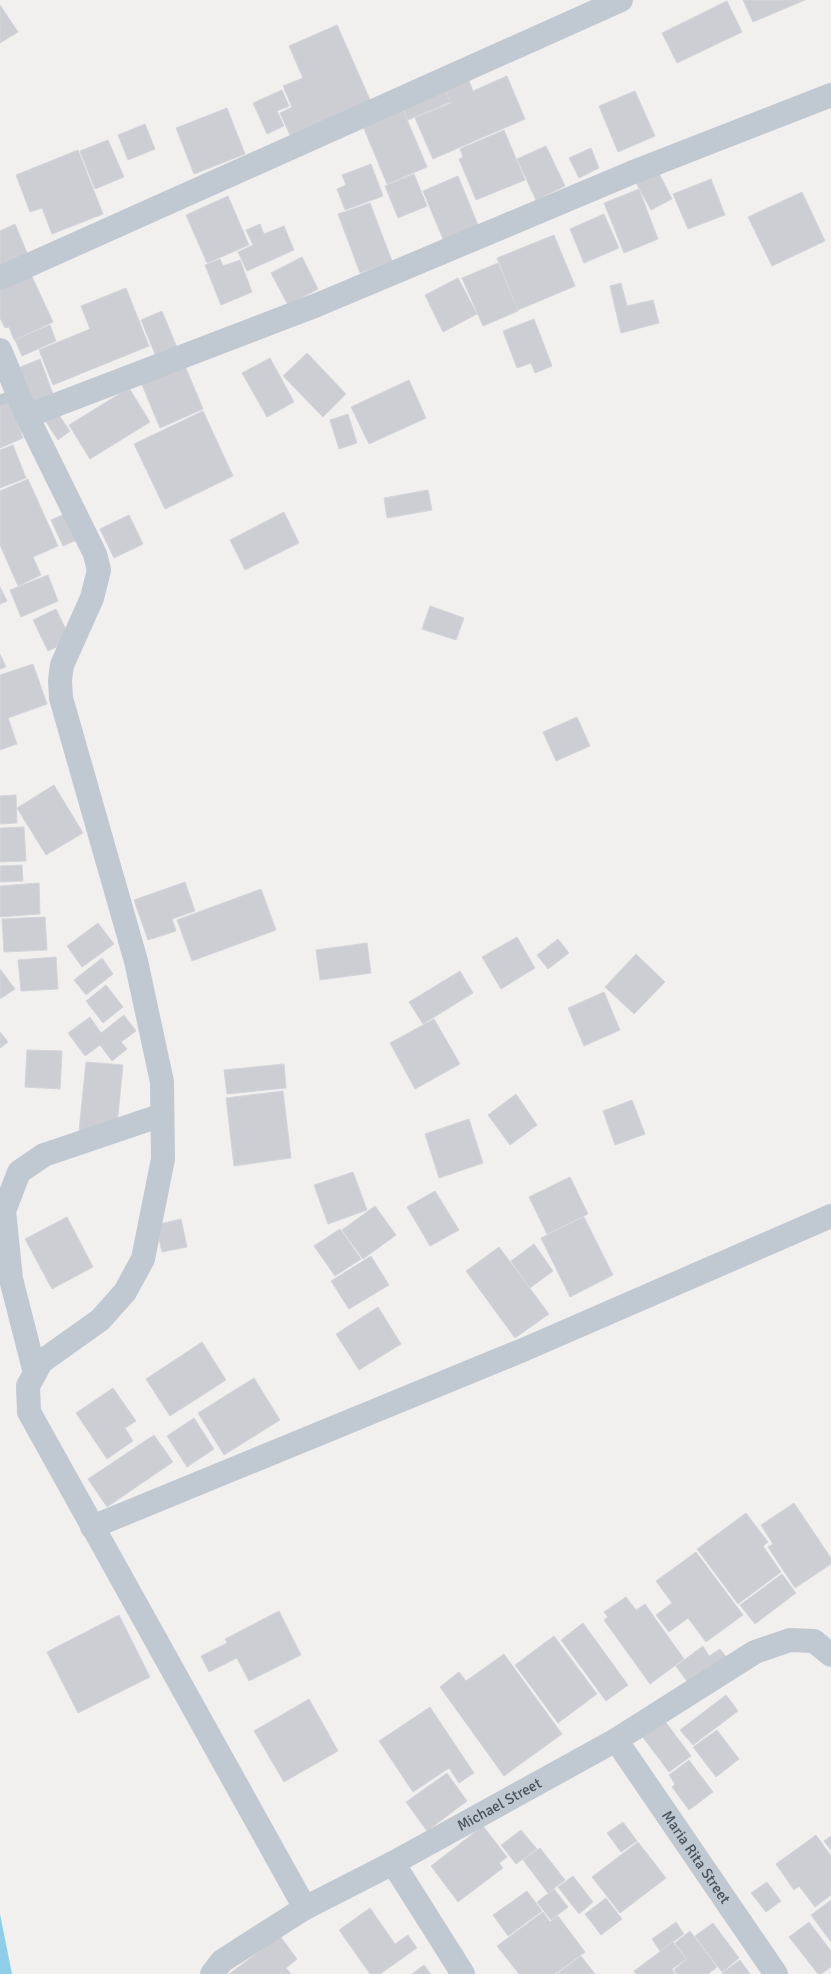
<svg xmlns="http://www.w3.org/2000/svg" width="831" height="1974" viewBox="0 0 831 1974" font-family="Signika,sans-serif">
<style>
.water{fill:#8ecee9}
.building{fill:#ccced4;stroke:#d3d5db}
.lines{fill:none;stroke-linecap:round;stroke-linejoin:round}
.lane{stroke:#c0c8d1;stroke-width:11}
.street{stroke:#c0c8d1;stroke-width:24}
.labels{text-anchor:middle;stroke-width:4;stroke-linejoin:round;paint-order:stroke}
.street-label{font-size:15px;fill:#48515c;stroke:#fff}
</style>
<rect width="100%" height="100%" fill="#f2efef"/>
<path class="water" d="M0 1914 12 1974H0Z"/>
<path class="building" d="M743 0H805L753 22Z
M727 1 742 32 677 63 662 33Z
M0 5 18 32 0 43Z
M337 25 371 102 291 137 280 113 292 107 283 86 303 78 289 46Z
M507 76 525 119 433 159 415 118 451 103 444 88 468 78 473 91Z
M442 83 450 102 408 120 400 101Z
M282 90 289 106 277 111 284 126 267 134 253 103Z
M635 91 655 136 618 152 599 106Z
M400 103 427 167 387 184 360 119Z
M227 108 245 154 194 174 176 128Z
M145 124 155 149 128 160 118 135Z
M504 130 525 180 476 200 459 159 463 157 460 149Z
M108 140 124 177 95 189 80 151Z
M546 146 565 186 536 200 517 159Z
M591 148 599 168 579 178 569 158Z
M78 150 103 214 52 234 42 208 30 212 16 175Z
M371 164 383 196 345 210 337 189 346 185 342 175Z
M656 167 672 199 651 210 634 179Z
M414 174 427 206 398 218 385 186Z
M458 176 480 230 445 244 423 191Z
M711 179 725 215 688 229 673 194Z
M639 189 658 239 624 253 604 203Z
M802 192 825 241 772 266 748 217Z
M228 196 249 245 207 263 186 215Z
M370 203 392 261 360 273 338 214Z
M604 214 619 248 584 263 570 229Z
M15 224 30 260 0 272V231Z
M260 224 264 234 284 226 294 250 247 271 238 252 253 245 246 230Z
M554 235 575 286 518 310 497 258Z
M302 257 318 289 288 305 271 273Z
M220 259 223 266 240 260 252 292 221 305 205 265Z
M498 263 518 311 483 326 462 278Z
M29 270 53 322 14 340 9 327 5 328 0 318V283Z
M458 278 477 314 443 332 425 295Z
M621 283 627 306 653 300 659 323 621 333 610 286Z
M126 288 149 346 53 385 39 350 90 329 81 306Z
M162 311 178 350 157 359 141 320Z
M534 319 552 366 535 373 531 363 517 368 503 331Z
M50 325 56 341 22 356 15 340Z
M307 353 346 394 323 417 283 376Z
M270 358 294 402 267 417 242 373Z
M40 359 53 394 32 403 18 368Z
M183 361 203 409 160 428 140 380Z
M409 380 426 418 369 444 351 407Z
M129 388 150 422 90 459 69 425Z
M9 401 23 438 0 448V405Z
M54 408 70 431 58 440 42 416Z
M203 411 233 476 165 509 134 444Z
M348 414 357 443 339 449 330 420Z
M13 445 26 478 0 488V450Z
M28 479 58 546 33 557 41 575 18 586 0 545V491Z
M428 490 432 510 387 518 384 498Z
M284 512 299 543 245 570 230 540Z
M67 513 79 539 63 546 51 520Z
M129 515 143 544 114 558 100 529Z
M48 575 58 601 21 617 10 590Z
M0 587 7 601 0 604Z
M430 606 464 618 456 640 422 629Z
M56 609 71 640 48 651 33 620Z
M0 654 6 667 0 669Z
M33 664 47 704 8 718 17 744 0 750V675Z
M577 717 590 746 556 761 543 732Z
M54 785 83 833 46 855 17 808Z
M16 795 17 823 0 824V796Z
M24 827 26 861 0 862V828Z
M22 865 23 881 0 882V866Z
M185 882 195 911 172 919 176 931 148 940 134 900Z
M39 883 40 914 0 917V886Z
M261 889 276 930 192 961 177 920Z
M45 917 47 950 4 952 2 919Z
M98 923 114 944 82 967 67 946Z
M517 937 535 968 501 989 482 957Z
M558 939 569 953 548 969 537 955Z
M367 943 371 973 320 980 316 950Z
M636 954 665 982 634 1014 605 987Z
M56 957 58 989 21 991 18 960Z
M102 958 113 974 86 995 74 980Z
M0 969 15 989 0 999Z
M460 971 473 993 423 1024 409 1002Z
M106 985 123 1007 103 1023 86 1001Z
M604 992 620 1030 584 1046 568 1008Z
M124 1015 136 1031 121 1042 127 1049 112 1061 100 1045 85 1056 68 1033 90 1017 101 1033Z
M434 1019 460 1064 415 1089 390 1043Z
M0 1032 8 1042 0 1048Z
M27 1050 62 1051 60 1089 25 1087Z
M86 1062 123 1065 116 1135 79 1131Z
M284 1064 286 1088 227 1094 224 1070Z
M283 1091 291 1158 234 1166 226 1098Z
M516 1094 537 1125 510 1145 488 1115Z
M632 1100 645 1134 615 1145 603 1111Z
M469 1119 483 1163 439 1178 425 1134Z
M353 1172 367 1210 328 1224 314 1185Z
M570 1177 588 1214 547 1234 529 1197Z
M435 1191 459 1230 430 1246 407 1207Z
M375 1206 396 1235 363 1259 342 1230Z
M67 1217 93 1267 52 1289 25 1239Z
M584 1217 613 1275 570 1297 541 1238Z
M181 1219 187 1247 162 1252 156 1225Z
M340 1229 361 1259 335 1276 314 1246Z
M534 1244 553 1271 530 1288 511 1261Z
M499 1247 549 1314 515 1338 466 1271Z
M371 1256 389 1285 349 1309 331 1281Z
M378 1307 401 1344 359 1370 336 1334Z
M202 1342 226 1380 170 1416 146 1379Z
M254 1378 280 1420 224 1455 198 1413Z
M113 1388 136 1421 125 1428 133 1441 107 1459 76 1413Z
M194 1418 214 1449 187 1467 167 1436Z
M154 1435 173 1462 107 1507 88 1479Z
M794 1503 831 1558V1564L795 1588 768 1547 773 1544 761 1525Z
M746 1513 768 1542 763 1546 781 1572 738 1604 697 1549Z
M696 1552 743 1615 706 1642 688 1618 669 1632 656 1615 672 1603 656 1581Z
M782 1574 796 1593 755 1624 740 1605Z
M626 1597 636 1610 645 1604 684 1659 650 1684 604 1620 608 1617 604 1612Z
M279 1611 301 1655 249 1681 237 1658 209 1672 201 1656 227 1643 225 1639Z
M119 1615 150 1677 78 1713 47 1652Z
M583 1623 628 1685 606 1701 561 1640Z
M554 1636 597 1694 558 1723 515 1665Z
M703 1646 709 1656 720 1649 730 1662 693 1690 676 1666Z
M504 1654 562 1734 504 1776 440 1687 459 1672 466 1681Z
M726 1695 738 1711 693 1745 680 1730Z
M309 1699 338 1751 284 1782 254 1731Z
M430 1707 474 1773 459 1783 449 1768 413 1792 379 1741Z
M664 1720 691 1756 669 1772 642 1736Z
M717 1730 739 1759 716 1777 693 1747Z
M689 1760 713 1792 689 1810 672 1787 675 1784 669 1775Z
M447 1773 467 1801 427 1831 406 1802Z
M623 1822 637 1841 621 1852 607 1833Z
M483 1826 507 1857 499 1863 503 1868 458 1902 431 1866Z
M521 1830 537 1849 516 1864 501 1845Z
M816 1835 831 1856V1895L815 1907 799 1886 794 1890 776 1864Z
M831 1836V1850L824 1841Z
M638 1842 666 1878 620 1913 592 1877Z
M540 1848 565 1880 548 1893 523 1860Z
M573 1876 593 1902 579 1914 558 1887Z
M767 1882 781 1901 766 1912 751 1893Z
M554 1889 568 1907 551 1920 537 1902Z
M527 1891 542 1911 508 1936 493 1915Z
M606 1898 622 1919 601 1935 585 1914Z
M831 1900V1942L811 1915Z
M370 1908 395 1944 408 1935 417 1948 380 1974H370L339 1930Z
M543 1912 550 1922 558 1916 585 1952 555 1974H519L497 1946Z
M676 1922 684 1934 660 1951 652 1939Z
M809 1922 831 1951V1967L821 1974H818L789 1937Z
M713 1923 739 1958 722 1972 695 1936Z
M690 1931 717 1967 708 1974H677L674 1970 687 1959 675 1943Z
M280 1936 297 1959 286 1968 291 1974H229Z
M673 1942 686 1959 672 1969 675 1974H636L634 1971Z
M581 1956 595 1974H557Z
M740 1960 750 1974H723L722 1973Z
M424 1965 431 1974H412Z"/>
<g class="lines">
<path class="lane" d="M0 400 17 394"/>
<g class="street">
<path d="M0 278 621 0"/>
<path d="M0 350 27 416 95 554 99 570 92 598 62 665 60 680 61 698 136 961 162 1082 163 1159 143 1259 125 1292 100 1320 41 1362 28 1386 29 1412 305 1908"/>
<path d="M27 416 317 305 631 173 831 95"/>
<path d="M35 1373 11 1279 4 1211 19 1172 44 1155 162 1115"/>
<path d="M92 1527 523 1350 831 1216"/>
<path id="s1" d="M616 1740 776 1974"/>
<path d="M393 1863 463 1974"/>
<path id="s2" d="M212 1974 222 1961 305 1908 393 1863 616 1740 755 1652 790 1640 814 1641 831 1655"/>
</g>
</g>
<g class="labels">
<g class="street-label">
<text dy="5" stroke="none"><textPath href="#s2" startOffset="335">Michael Street</textPath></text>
<text dy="5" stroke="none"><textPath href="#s1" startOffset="142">Maria Rita Street</textPath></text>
</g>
</g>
</svg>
